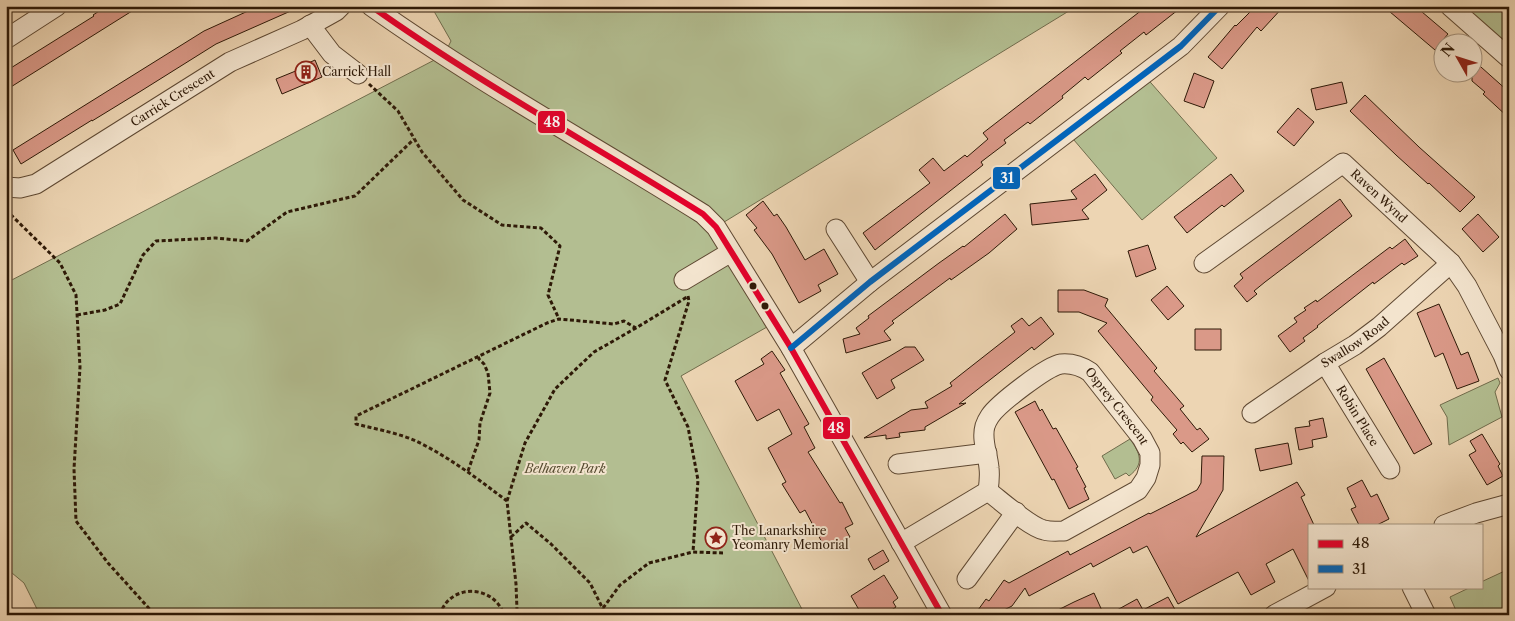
<svg xmlns="http://www.w3.org/2000/svg" width="1515" height="621" viewBox="0 0 1515 621" font-family="'Libre Caslon Text',serif">
<style>
.green{fill:#b3be91;stroke:#706c4c}
.building{fill:#da9988;stroke:#2e1907}
.lines{fill:none;stroke-linecap:round;stroke-linejoin:round}
.minor-casing{stroke:#5e4832;stroke-width:21}
.path{stroke:#2e1907;stroke-width:3;stroke-dasharray:4 2.5;stroke-linecap:butt}
.minor{stroke:#f3e4ce;stroke-width:19}
.bus-1-casing{stroke:#f3e4ce;stroke-width:10}
.bus-2-casing{stroke:#f3e4ce;stroke-width:10}
.bus-1{stroke:#e4002b;stroke-width:6}
.bus-2{stroke:#0065bd;stroke-width:6}
.bus-dot{fill:#2e1907;stroke:#f3e4ce;stroke-width:2}
.labels{text-anchor:middle;stroke-width:4;stroke-linejoin:round;paint-order:stroke}
.poi-label{font-size:12px;fill:#2e1907;stroke:#f3e4ce;text-anchor:start}
.street-label{font-size:12px;fill:#2e1907;stroke:#f3e4ce}
.park-label{font-size:12px;font-style:italic;fill:#564b30;stroke:#f3e4ce}
.line-badge{stroke:#f3e4ce;stroke-width:2}
.badge-label{font-size:14px;text-anchor:middle;font-weight:bold;fill:#fff}
</style>
<rect width="100%" height="100%" fill="#edd5b3"/>
<filter id="stains"><feTurbulence type="fractalNoise" baseFrequency=".004" numOctaves="4"/><feColorMatrix values="0 0 0 0 .2 0 0 0 0 .09 0 0 0 0 .02 0 0 0 .5 -.17"/></filter>
<radialGradient id="worn" r=".72"><stop offset=".6" stop-color="#630" stop-opacity="0"/><stop offset="1" stop-color="#630" stop-opacity=".3"/></radialGradient>
<path class="green" d="M431 6H1077L716 227 774 323 681 376 805 615H40L24 583 6 568V283L444 55 451 41Z
M1462 6H1509V48Z
M1144 75 1217 158 1142 220 1068 133Z
M1498 378 1500 383 1495 392 1502 417 1449 445 1447 417 1440 405Z
M1130 439C1140 453 1145 464 1129 476L1126 473 1115 479 1102 456Z
M1509 569V615H1458L1450 597 1471 587H1481V582Z"/>
<path class="building" d="M107 6H140L6 90V71L94 16 93 15Z
M259 6H302L216 44 141 91 92 121V120L21 164 13 150 204 31Z
M1147 6H1183L1146 35 1144 32 1120 51 1122 53 1088 80 1085 77 1062 96 1063 98 1030 124 1028 122 1004 140 1006 143 981 162 983 165 875 250 863 233 930 183 919 170 933 158 944 171 965 155 967 157 988 139 983 133Z
M1256 6H1284L1261 31 1257 27 1222 69 1208 57 1235 25 1236 26Z
M1383 6H1415L1448 34 1435 50Z
M1472 59 1509 92V118L1483 94 1485 92 1472 81Z
M315 60 322 77 282 94 276 79 303 68 302 66Z
M1194 73 1214 81 1204 108 1184 101Z
M1342 82 1347 103 1316 110 1311 89Z
M1365 95 1419 147 1475 197 1460 212 1429 183 1428 184 1396 155 1350 111Z
M1298 108 1314 122 1294 146 1277 132Z
M1095 174 1107 190 1082 210 1089 219 1032 225 1030 204 1077 199 1071 191Z
M1231 174 1244 191 1224 207 1222 205 1187 233 1174 217Z
M1340 199 1352 216 1265 282 1254 291 1257 294 1247 302 1234 286 1243 278 1240 274Z
M763 201 774 216 777 214 786 227 805 260 824 249 838 274 818 285 821 291 799 303 772 254 754 230 757 228 746 215Z
M1005 214 1017 229 989 253 951 280 950 278 892 321 894 323 884 331 891 340 846 353 843 339 860 334 856 328 869 318 868 316 939 263 963 246 964 247Z
M1478 214 1499 237 1483 252 1462 229Z
M1405 239 1418 256 1404 265 1402 263 1374 284 1373 282 1317 326 1318 327 1303 338 1305 341 1290 352 1278 336 1297 322 1294 318 1306 310 1304 308 1316 300 1317 302 1390 247 1392 249Z
M1148 245 1156 269 1136 277 1128 251Z
M1167 286 1184 306 1168 320 1151 300Z
M1058 290H1084L1108 299 1105 306 1157 368 1154 371 1184 406 1180 409 1197 430 1200 428 1209 439 1192 452 1183 442 1181 444 1173 434 1177 430 1151 400 1153 397 1098 331 1107 323 1079 312H1058Z
M1439 304 1461 355 1468 352 1479 381 1457 389 1443 353 1435 357 1417 313Z
M1041 317 1054 334 1034 350 1032 347 959 404 966 403 925 427V430L899 433 900 437 886 439V435L864 438 911 410 928 408 925 402 952 386 950 383 1015 332 1011 326 1022 318 1029 326Z
M1195 329H1221V350H1195Z
M905 347H915L924 360 891 380 895 388 877 399 862 373Z
M772 351 785 370 780 373 809 424 804 427 815 448 808 452 840 503 842 502 853 524 845 528 850 537 826 550 805 510 800 513 782 484 786 482 768 448 792 434 779 409 757 421 735 381 764 364 761 359Z
M1384 358 1432 444 1414 454 1366 369Z
M1035 401 1040 411 1042 409 1053 429 1056 428 1078 467 1076 468 1086 487 1084 488 1089 499 1069 509 1054 479 1052 480 1015 412Z
M1323 418 1327 437 1312 440 1313 447 1299 450 1295 428 1310 426 1309 421Z
M1482 434 1500 464 1498 466 1503 476 1487 485 1469 455 1476 451 1470 441Z
M1288 443 1292 464 1260 471 1255 449Z
M1202 456H1224L1223 490 1196 537 1297 482 1305 495 1301 497 1314 525H1309V581L1293 549 1266 564 1275 582 1251 595 1238 572 1178 604 1147 546 1133 553 1130 547 1093 567 1091 563 1029 596 1025 588 1012 606 1002 611 1008 615H978L981 612 978 610 986 599 989 601 1004 580 1009 583 1068 551 1070 555 1149 513 1150 514 1197 490 1201 483Z
M1362 480 1371 497 1377 494 1389 519 1377 525H1359L1351 509 1356 507 1347 488Z
M883 550 889 561 874 570 868 559Z
M884 575 898 598 893 602 896 607 884 615H862L851 596Z
M1094 593 1104 615H1048L1074 602Z
M1168 597 1178 615H1108L1137 599 1143 610Z"/>
<g class="lines">
<g class="minor-casing">
<g id="minor">
<path d="M371 6C478 82 593 145 703 214L716 227 791 348 942 615"/>
<path d="M1450 6 1509 58"/>
<path d="M310 25 332 54 358 74"/>
<path d="M6 39 57 6"/>
<path id="s1" d="M6 187 20 188 36 184 230 62 302 30 336 11 341 6"/>
<path d="M836 229 870 282"/>
<path id="s2" d="M1204 263 1343 163 1451 263 1467 286 1503 355 1509 370"/>
<path d="M684 280 731 252"/>
<path d="M791 348 870 282 1181 46 1220 6"/>
<path id="s3" d="M1325 363 1390 469"/>
<path id="s4" d="M1252 413 1325 363 1355 345 1379 327 1451 263"/>
<path d="M898 464 987 453"/>
<path d="M1444 525 1476 513 1509 504"/>
<path id="s5" d="M901 543 988 491C989 484 990 476 989 468 988 454 981 440 985 426 986 423 988 419 990 416 998 404 1047 366 1061 364 1072 363 1081 366 1090 372L1142 438 1150 453V465L1146 478 1138 490 1064 531C1057 531 1051 532 1044 530 1030 527 1001 501 988 491"/>
<path d="M967 579 1016 512"/>
<path d="M1412 587 1426 615"/>
<path d="M1274 615 1326 587"/>
</g>
</g>
<path class="path" d="M369 84 398 111 422 152 463 200 502 225 541 228 560 246 548 295 559 319
M6 210 60 263 76 295 80 367 74 469 76 521 108 563 155 615
M688 296 689 301 665 380 688 427 698 480 693 552
M77 315 105 310 120 304 143 255 156 241 216 238 247 241 287 212 355 196 414 139
M468 471 479 440 480 423 490 393 488 373 484 364 479 359 478 356
M507 501 525 443 555 389 594 352 636 328
M511 537 526 523 551 544 590 583 606 615
M603 608 620 585 649 563 693 552 723 553
M517 610 521 615
M440 615C449 583 494 584 504 615
M511 615 517 610 516 584 507 501C478 479 449 457 416 441 398 433 376 429 356 424V416L547 323 559 319 614 324 624 321 636 328 687 297"/>
<use href="#minor" class="minor"/>
<g class="bus-1-casing">
<path id="bus-1" d="M371 6C478 82 593 145 703 214L716 227 791 348 942 615"/>
</g>
<g class="bus-2-casing">
<path id="bus-2" d="M791 348 870 282 1181 46 1220 6"/>
</g>
<use href="#bus-1" class="bus-1"/>
<use href="#bus-2" class="bus-2"/>
</g>
<defs>
<g id="building-ring" transform="scale(1.125)"><circle r="9.5" fill="#f3e4ce" stroke="#8f2418" stroke-width="1.5"/><path d="M-4-6H4V6H1V3H-1V6H-4ZM-2.5-4.3h1.7v1.8h-1.7ZM.8-4.3h1.7v1.8H.8ZM-2.5-1h1.7V.8h-1.7ZM.8-1h1.7V.8H.8Z" fill="#8f2418"/></g>
<g id="sight-ring" transform="scale(1.125)"><circle r="9.5" fill="#f3e4ce" stroke="#8f2418" stroke-width="1.5"/><path d="M0-6L1.8-2.2L6-1.7L2.9 1.2L3.7 5.4L0 3.3L-3.7 5.4L-2.9 1.2L-6-1.7L-1.8-2.2Z" fill="#8f2418"/></g>
</defs>
<g fill-rule="evenodd">
<use href="#building-ring" x="306" y="72"/>
<use href="#sight-ring" x="716" y="538"/>
</g>
<g class="bus-dot">
<circle cx="753" cy="286" r="4.5"/>
<circle cx="765" cy="306" r="4.5"/>
</g>
<g class="labels">
<g class="poi-label">
<text x="322" y="76">Carrick Hall</text>
<text x="732" y="535">The Lanarkshire<tspan x="732" dy="14">Yeomanry Memorial</tspan></text>
</g>
<g class="street-label">
<text dy="4" stroke="none"><textPath href="#s1" startOffset="192">Carrick Crescent</textPath></text>
<text dy="4" stroke="none"><textPath href="#s2" startOffset="220">Raven Wynd</textPath></text>
<text dy="4" stroke="none"><textPath href="#s4" startOffset="125">Swallow Road</textPath></text>
<text dy="4" stroke="none"><textPath href="#s5" startOffset="341">Osprey Crescent</textPath></text>
<text dy="4" stroke="none"><textPath href="#s3" startOffset="62">Robin Place</textPath></text>
</g>
<g class="park-label">
<text x="565" y="473">Belhaven Park</text>
</g>
</g>
<g class="line-badge">
<rect x="537" y="110" width="29" height="24" rx="5" fill="#e4002b"/>
<rect x="992" y="166" width="29" height="24" rx="5" fill="#0065bd"/>
<rect x="822" y="416" width="29" height="24" rx="5" fill="#e4002b"/>
</g>
<g class="badge-label">
<text x="552" y="127">48</text>
<text x="1007" y="183">31</text>
<text x="836" y="433">48</text>
</g>
<rect width="1515" height="621" fill="none" stroke="#edd5b3" stroke-width="25"/>
<rect x="8" y="8" width="1500" height="606" fill="none" stroke="#2e1907" stroke-width="2.5"/>
<rect x="12" y="12" width="1490" height="596" fill="none" stroke="#2e1907"/>
<rect x="1308" y="524" width="175" height="65" fill="#f3e4ce" stroke="#a4937e"/>
<rect x="1318" y="540" width="25" height="8" fill="#e4002b" stroke="#a4937e"/>
<text x="1352" y="548" font-size="15" fill="#2e1907">48</text>
<rect x="1318" y="565" width="25" height="8" fill="#0065bd" stroke="#a4937e"/>
<text x="1352" y="574" font-size="15" fill="#2e1907">31</text>
<g transform="translate(1458 58) rotate(309)"><circle r="24" fill="#f3e4ce" stroke="#a4937e"/>
<path d="M0-4L9 19L0 12L-9 19Z" fill="#8f2418"/>
<text y="-8" font-size="14" font-weight="bold" text-anchor="middle" fill="#2e1907">N</text>
</g>
<rect width="100%" height="100%" filter="url(#stains)"/>
<rect width="100%" height="100%" fill="url(#worn)"/>
</svg>
